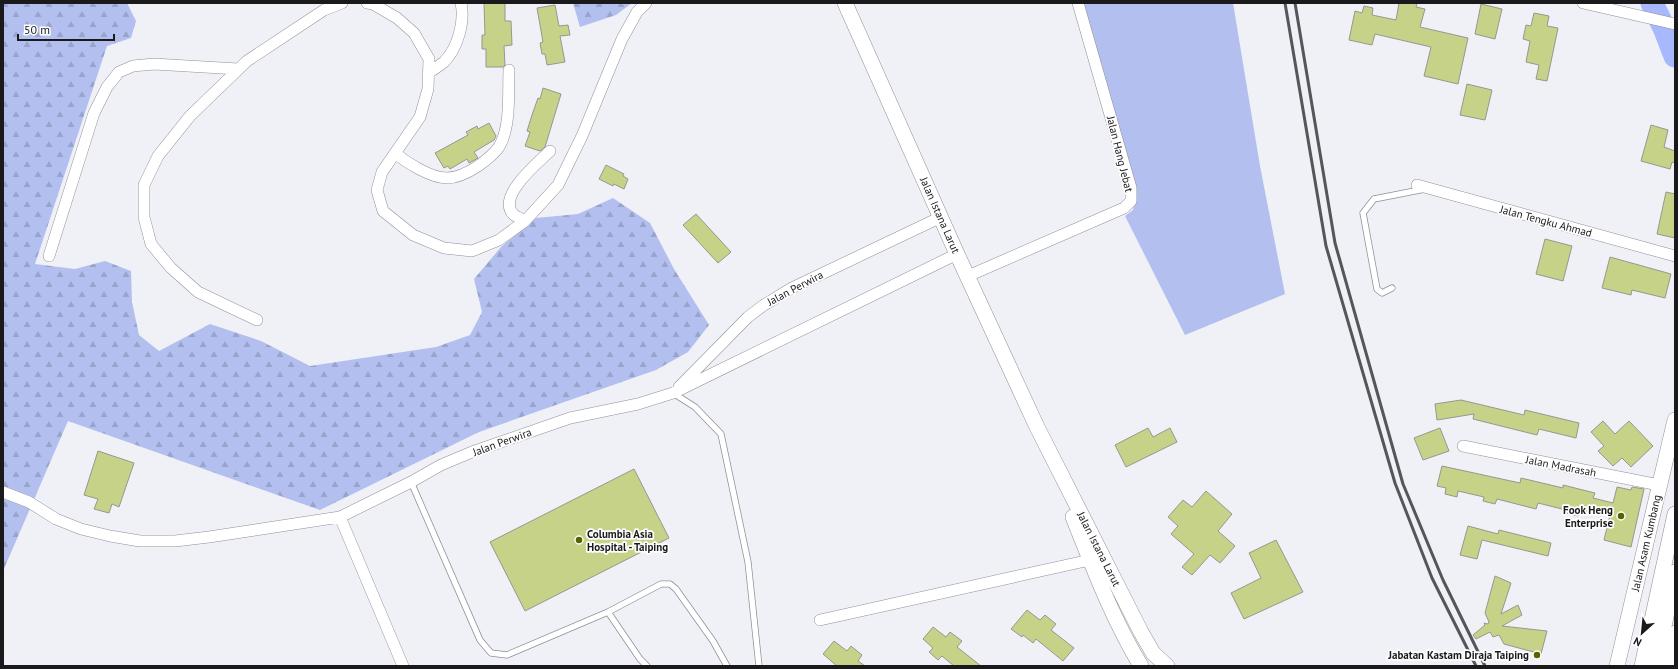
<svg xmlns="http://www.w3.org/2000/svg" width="1678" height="669" viewBox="0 0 1678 669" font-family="'PT Sans',sans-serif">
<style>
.green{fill:#b3bfef}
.forest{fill:url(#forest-firs)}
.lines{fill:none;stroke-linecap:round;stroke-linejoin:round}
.river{stroke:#a8b8fc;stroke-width:23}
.building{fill:#c6d287;stroke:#969792}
.service-casing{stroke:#909197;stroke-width:7}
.minor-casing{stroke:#909197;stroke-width:12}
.secondary-casing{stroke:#909197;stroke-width:16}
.service{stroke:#fff;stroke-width:5.5}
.minor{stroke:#fff;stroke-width:11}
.secondary{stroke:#fff;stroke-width:15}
.rail{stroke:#555659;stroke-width:3}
.poi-dot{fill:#596200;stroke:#fefefe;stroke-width:1.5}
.labels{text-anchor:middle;stroke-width:3.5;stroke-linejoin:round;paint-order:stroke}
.street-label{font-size:11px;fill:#1a1a1c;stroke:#fefefe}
.poi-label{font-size:11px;font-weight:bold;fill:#1a1a1c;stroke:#fefefe;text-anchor:end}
</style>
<defs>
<pattern id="forest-firs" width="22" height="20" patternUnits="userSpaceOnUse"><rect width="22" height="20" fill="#b3bfef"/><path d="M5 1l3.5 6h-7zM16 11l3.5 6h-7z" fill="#99a4cc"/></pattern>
</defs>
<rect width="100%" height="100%" fill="#eff1f7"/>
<path class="green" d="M1081 3H1233L1260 166 1285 294 1185 335 1125 216 1133 210 1137 193Z"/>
<path class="forest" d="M3 3H127L136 21 131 38 107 46 35 264 75 269 105 261 131 271 132 302 139 335 159 351 210 324 261 341 310 366 436 347 470 335 482 312 474 279 501 247 536 218 578 214 613 198 650 223 674 269 709 325 688 352 656 370 479 432 320 510 68 421 3 571Z
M573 3H632L616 15 580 27Z"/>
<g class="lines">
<path class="river" d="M1652 3 1665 30 1675 56"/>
</g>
<path class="building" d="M484 3H505V21H511L512 45 504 46 505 65 503 67H486V49H482V35H485Z
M1399 3H1417L1416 7 1425 9 1420 27 1468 38 1458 84 1424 76 1431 47 1375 34 1372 45 1349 40 1355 11 1362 13 1364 6 1373 8 1372 15 1396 20Z
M1481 4 1502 9 1495 39 1475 34Z
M555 5 559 26 568 25 570 35 560 36 565 62 547 65 545 54H542L540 43 543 42 537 8Z
M1534 13 1549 16 1547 26 1558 28 1547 81 1536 79 1539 65 1526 62 1530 41 1523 39 1526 25 1531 26Z
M1467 84 1492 90 1485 120 1460 115Z
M543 88 561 94 545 147 540 151 525 146 530 132 527 131 532 115 538 98 540 99Z
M489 123 496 136 494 140 474 152 478 158 469 163 467 159 450 169 448 166 444 168 435 153 468 135 466 132 477 126 478 129Z
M1651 125 1668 130 1664 147 1675 151V163L1672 162 1670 169 1641 161Z
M606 165 624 174 623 176 628 179 624 189 614 184 613 186 599 179Z
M1666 192 1675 194V238L1657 234Z
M696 214 731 252 718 263 683 225Z
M1545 239 1572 246 1563 281 1536 274Z
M1610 257 1671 274 1665 298 1632 290 1631 295 1602 288Z
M1461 400 1524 415 1525 410 1579 423 1576 438 1539 429 1537 435 1473 419 1474 414 1437 420 1435 404Z
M1603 421 1615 434 1629 421 1653 446 1631 467 1622 458 1613 466 1598 451 1604 446 1591 432Z
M1148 428 1153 437 1170 428 1177 442 1126 467 1115 445Z
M1440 428 1449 451 1423 460 1414 438Z
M98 451 134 463 119 507 112 504 109 513 94 509 98 499 84 495Z
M1442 466 1520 483 1521 478 1563 488V485L1595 493 1593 498 1613 503 1617 487 1631 490 1632 487 1644 489 1631 547 1604 540 1610 515 1590 510V513L1579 510 1578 516 1566 513V510L1538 503 1536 509 1497 499 1495 504 1483 501 1484 497 1458 491 1457 497 1445 494 1446 488 1437 486Z
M634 469 669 538 525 611 490 542Z
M1206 491 1232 514 1218 531 1235 546 1220 563 1210 555 1192 575 1182 567 1194 554 1171 534 1178 526 1168 517 1183 500 1192 507Z
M1468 526 1498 534 1499 530 1551 543 1548 556 1482 540 1477 559 1460 555Z
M1276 540 1303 592 1244 619 1231 593 1261 578 1249 553Z
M1495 576 1511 583 1501 614 1518 605 1522 615 1502 626 1547 631 1541 654 1504 644 1499 635 1493 637 1490 632 1476 639 1473 635 1485 625 1484 623 1488 624 1489 622 1485 613Z
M1027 610 1040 620 1045 615 1056 624 1051 630 1074 648 1063 661 1036 639 1033 643 1023 635 1022 637 1011 629Z
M933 627 946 637 950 632 962 641 957 647 981 666H954L942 656 938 660 929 652 933 648 923 639Z
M834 641 847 651 851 646 862 655 858 661 865 666H837L823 654Z"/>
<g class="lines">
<g class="service-casing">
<path id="service" d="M1392 288 1382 293 1377 289 1363 213 1374 199 1425 189
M673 393 695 407 721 434 748 562 759 666
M411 482 480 640 491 653 507 655 608 612 661 584H670L676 589 713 641 727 666
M608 612 640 659 647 666"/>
</g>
<g class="minor-casing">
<path id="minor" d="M367 3 373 4 397 18 414 33 429 59 428 89 420 117 382 172 377 190 383 211 413 235 444 248 472 251 499 240 525 221 558 185 582 136 622 39 637 12 646 3
M1583 3 1675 24
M428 73C433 70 439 66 444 62 458 48 465 21 461 3
M395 153C407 163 431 178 447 178 458 178 469 172 478 166 485 161 496 153 500 145 511 125 508 92 509 70
M1417 185 1675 256
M525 221C522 219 517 217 514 215 495 197 539 162 550 151
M49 256 94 113 107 87 119 72 133 66 154 64 238 69
M968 276 1124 208 1131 201V188L1078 3
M257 320 198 292 171 268 151 244 144 217V185L158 156 190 116 247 61 324 10 342 3
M679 387 748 317 764 305 792 288 941 217
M1463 446 1659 485
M3 492 29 502 56 519 81 529 110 536 140 541H175L209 537 340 517 411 482 441 465 472 452 570 418 638 404 673 393 957 254
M340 517 403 666
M820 620 1090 560
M1668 666 1675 631"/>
</g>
<g class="secondary-casing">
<path id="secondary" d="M845 3 957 254 1037 427 1141 632 1153 653 1167 666
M1073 517C1093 567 1113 620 1141 666
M1617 666 1675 420
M1642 666 1675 514
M1656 666 1675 572"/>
</g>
<use href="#service" class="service"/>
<use href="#minor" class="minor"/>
<use href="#secondary" class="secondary"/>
<path class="rail" d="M1285 3 1326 246 1395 483 1432 578 1476 666
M1295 3 1335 243 1403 484 1443 580 1485 666"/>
</g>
<g class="poi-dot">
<circle cx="1621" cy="516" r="4"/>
<circle cx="579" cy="540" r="4"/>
<circle cx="1537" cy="655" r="4"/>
</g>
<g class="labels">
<g class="street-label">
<text transform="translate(1120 154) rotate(76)" y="4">Jalan Hang Jebat</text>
<text transform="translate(940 215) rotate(66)" y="4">Jalan Istana Larut</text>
<text transform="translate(1546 221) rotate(15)" y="4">Jalan Tengku Ahmad</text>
<text transform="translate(795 288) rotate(-28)" y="4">Jalan Perwira</text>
<text transform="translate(502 442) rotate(-20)" y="4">Jalan Perwira</text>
<text transform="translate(1561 466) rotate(11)" y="4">Jalan Madrasah</text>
<text transform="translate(1646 543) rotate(-77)" y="4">Jalan Asam Kumbang</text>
<text transform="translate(1099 549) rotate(63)" y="4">Jalan Istana Larut</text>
</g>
<g class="poi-label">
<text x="1613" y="514">Fook Heng<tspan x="1613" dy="13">Enterprise</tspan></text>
<text x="587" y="538" text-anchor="start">Columbia Asia<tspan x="587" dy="13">Hospital - Taiping</tspan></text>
<text x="1529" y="659">Jabatan Kastam Diraja Taiping</text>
</g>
</g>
<rect width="1678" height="669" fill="none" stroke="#1a1a1c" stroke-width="8"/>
<g transform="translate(1642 633) rotate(207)" stroke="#fefefe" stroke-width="3" paint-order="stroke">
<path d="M0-3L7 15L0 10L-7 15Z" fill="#1a1a1c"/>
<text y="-6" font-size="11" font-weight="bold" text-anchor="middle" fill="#1a1a1c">N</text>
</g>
<path d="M18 34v6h96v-6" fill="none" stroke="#1a1a1c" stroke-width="2"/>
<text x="24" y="34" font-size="12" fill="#1a1a1c" stroke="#fefefe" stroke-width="3" paint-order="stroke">50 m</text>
</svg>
